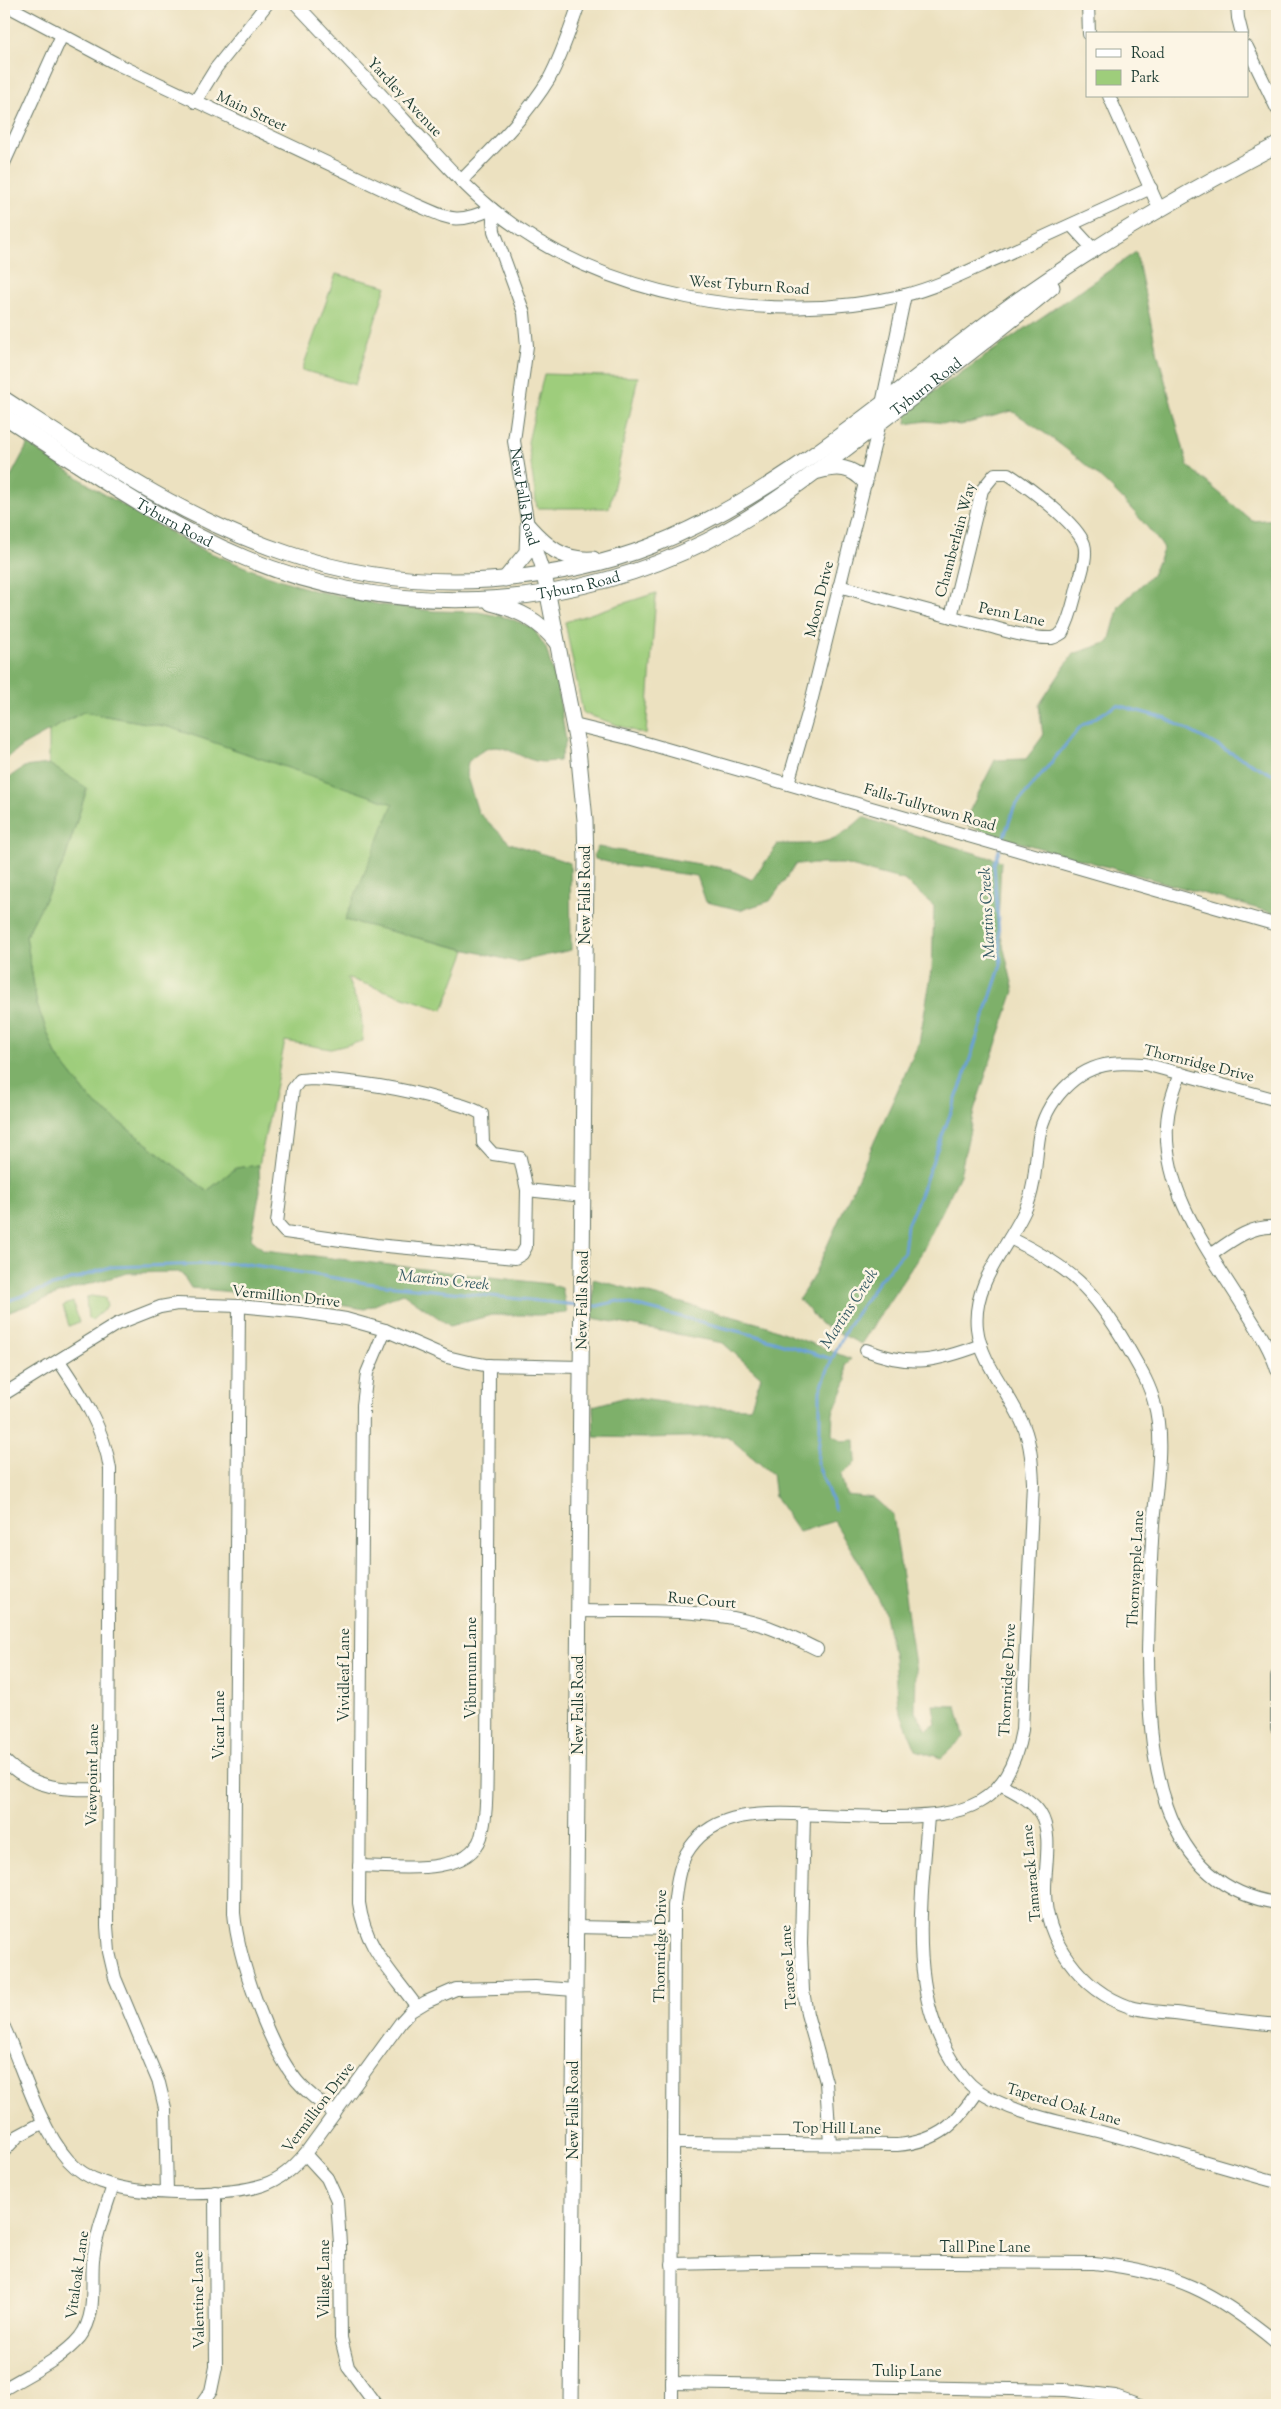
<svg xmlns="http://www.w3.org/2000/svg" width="1281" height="2409" viewBox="0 0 1281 2409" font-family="'Sorts Mill Goudy',serif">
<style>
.green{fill:#9ecd7b;stroke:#5e8558}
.forest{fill:#7eb06b;stroke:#4e7650}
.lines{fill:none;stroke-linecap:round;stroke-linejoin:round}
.stream{stroke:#6aa1d8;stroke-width:3}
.minor-casing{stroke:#677665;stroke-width:14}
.major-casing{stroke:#677665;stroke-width:17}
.minor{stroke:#fff;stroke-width:12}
.major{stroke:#fff;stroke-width:15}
.labels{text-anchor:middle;stroke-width:5;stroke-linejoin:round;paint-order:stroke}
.street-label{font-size:15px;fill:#1f3d34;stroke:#fcf5e5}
.water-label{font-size:16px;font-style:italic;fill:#365b65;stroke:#fcf5e5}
</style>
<rect width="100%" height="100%" fill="#fcf5e5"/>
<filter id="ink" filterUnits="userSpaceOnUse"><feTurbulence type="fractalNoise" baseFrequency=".02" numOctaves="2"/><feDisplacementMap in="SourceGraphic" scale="10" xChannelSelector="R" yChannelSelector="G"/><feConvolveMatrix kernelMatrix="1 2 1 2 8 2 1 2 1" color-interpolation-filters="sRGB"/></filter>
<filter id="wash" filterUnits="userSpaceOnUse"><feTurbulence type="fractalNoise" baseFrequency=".0096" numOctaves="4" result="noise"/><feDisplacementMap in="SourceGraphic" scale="20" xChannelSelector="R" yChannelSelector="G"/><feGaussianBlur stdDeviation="1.12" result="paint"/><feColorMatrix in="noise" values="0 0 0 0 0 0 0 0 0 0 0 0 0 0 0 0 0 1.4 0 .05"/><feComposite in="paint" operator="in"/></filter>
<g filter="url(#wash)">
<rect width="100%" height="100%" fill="#ece1c0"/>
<path class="green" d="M336 274 386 286 355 385 302 370Z
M544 374 638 377 609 508H537L528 442Z
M656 593 646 735 583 713 565 622Z
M83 712 169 727 394 804 346 920 466 950 443 1010 347 978 361 1012 363 1041 331 1049 285 1041 259 1165 236 1168 207 1191 91 1100 56 1055 37 1005 26 936 64 862 87 789 49 764V731Z
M91 1296 105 1298 107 1307 92 1320 88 1319 86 1298Z
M73 1302 79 1322 69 1326 63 1306Z"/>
<path class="forest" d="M1136 252 1156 347 1188 466 1252 521 1277 519V914L1004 838 963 824 995 760 1026 759 1043 736 1039 705 1073 654 1109 642 1119 606 1152 575 1164 548C1117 487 1075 452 1012 411L961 425 926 421 906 424 907 410Z
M28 444 97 490 198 548 255 571 312 590 382 605 434 611 478 612 509 618 533 628 546 648 558 690 566 741 559 761C552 761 543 763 536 761 507 754 498 733 468 762L466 774 478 812 510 843 570 863 571 950 517 962 345 920 393 804 169 727 83 712 22 746 4 760V703L7 701 4 693V489Z
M49 764 87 788 64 862 26 936 37 1005 56 1055 91 1100 207 1191 236 1168 259 1165 260 1191 251 1239 264 1250 549 1284 562 1288 567 1313 540 1315H492L450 1326 403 1293 365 1309 294 1298 191 1288 181 1272 128 1273 75 1288 4 1314V781L24 767Z
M863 817 899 830 1001 861 998 924 1014 991 975 1107 960 1175 922 1252 861 1344 821 1324 799 1299 813 1277 919 1043 932 970 934 906 904 880 843 864H796L770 901 741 910 706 902 697 876 624 866 595 859 594 854 598 847 729 869 752 880 778 844C819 844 831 847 863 817Z
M593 1279 764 1325 851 1359 845 1365 847 1380 833 1413 832 1435 842 1441 855 1440 856 1462 841 1475 846 1495 874 1498 893 1515 916 1672 915 1712 927 1730 936 1724 933 1705 957 1706 964 1737 941 1758 916 1750 898 1706 894 1659 884 1610 863 1569 834 1521 799 1532 775 1497 772 1474 727 1436 643 1438 594 1437 593 1406 626 1397 700 1407 750 1408 761 1377 723 1343 593 1318Z"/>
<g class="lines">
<path class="stream" d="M1002 842 1014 808 1081 726 1117 705 1167 719 1277 777
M4 1302 110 1267 241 1263 366 1283 577 1305
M586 1306H597L618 1301 757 1336 832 1359 848 1326 877 1283 904 1252 907 1225 920 1195 963 1080 1001 965 994 864 1000 848
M832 1359 820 1391V1431L817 1463 835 1509"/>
</g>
</g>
<g filter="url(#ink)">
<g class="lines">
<g class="minor-casing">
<g id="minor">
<path d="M4 4 115 63 412 203C449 218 453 226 492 209"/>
<path d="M296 4C335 45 373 86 411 127 437 155 462 184 491 208 599 298 770 327 905 295 938 287 970 270 1002 256 1051 234 1101 211 1151 188"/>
<path d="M1088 4 1089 34"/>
<path d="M1237 4 1238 18 1242 34"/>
<path d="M1247 47 1277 109"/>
<path d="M1109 96 1159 208"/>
<path d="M195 102 216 68 267 4"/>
<path d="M4 163 62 35"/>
<path d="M461 181C492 149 526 117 549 79 562 55 570 29 579 4"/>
<path id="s1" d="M492 209 494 231 524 313 527 346 514 441 528 526 544 574"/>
<path d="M1071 225 1094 250"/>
<path d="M882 404 905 295"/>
<path d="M839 586C888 600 938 614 988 626 1007 631 1031 639 1052 638 1056 637 1059 635 1062 633 1070 620 1073 604 1077 589 1080 576 1088 557 1084 544 1077 523 1027 486 1008 474H995L982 490 951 617"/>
<path d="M574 725 632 739 1277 925"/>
<path d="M788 783 809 710 880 422"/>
<path d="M1180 1073C1174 1090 1168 1106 1167 1124 1163 1193 1209 1251 1243 1306 1256 1327 1270 1347 1277 1370"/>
<path d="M312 1079C356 1081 400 1088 442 1100 456 1104 470 1106 482 1114L483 1143 493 1154 520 1158 527 1190 526 1247 522 1254 515 1258 376 1245 285 1232 277 1223 293 1089 300 1080Z"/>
<path d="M527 1190 583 1196"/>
<path d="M1010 1238C1071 1268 1093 1288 1127 1346 1137 1364 1149 1382 1154 1402 1165 1440 1156 1486 1153 1525 1150 1567 1149 1609 1148 1651 1148 1748 1156 1885 1277 1903"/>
<path d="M1211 1255C1232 1240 1251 1225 1277 1227"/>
<path d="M239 1306 234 1913C238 1958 268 2046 297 2081 308 2094 321 2103 335 2113"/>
<path d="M385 1330 367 1373 363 1405 359 1903C365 1948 392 1972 417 2007"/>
<path d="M866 1350C911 1368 938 1361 981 1345"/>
<path d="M59 1361C82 1395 104 1428 110 1469L107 1926 109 1952 115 1978 159 2083 165 2108 167 2192"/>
<path d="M4 1394 117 1324 160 1307 177 1304 239 1306 302 1312 346 1319 385 1330 447 1357 468 1362 485 1365 581 1367"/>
<path d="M579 1611C640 1612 706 1607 765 1626 783 1632 800 1641 817 1649"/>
<path d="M1277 1676V1728"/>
<path d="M4 1760C35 1791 66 1790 108 1789"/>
<path d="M1000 1784C1013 1791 1032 1800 1040 1813 1053 1833 1045 1865 1045 1888 1044 1940 1081 1990 1130 2007 1144 2011 1160 2012 1175 2013 1209 2018 1243 2021 1277 2025"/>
<path d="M804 1814 801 1944 803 1991 807 2014 826 2082 830 2144"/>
<path d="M928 1817C922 1897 907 1989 952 2061 959 2072 967 2083 977 2090 1011 2114 1059 2121 1098 2131 1158 2147 1217 2166 1277 2182"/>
<path d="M359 1866C392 1866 467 1878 481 1837 488 1812 486 1786 487 1761L489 1365"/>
<path d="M575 1927 674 1929"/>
<path d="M4 2027C22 2067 39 2127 68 2160 77 2170 90 2178 102 2182 138 2196 227 2197 263 2185 281 2179 293 2168 305 2154L401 2022 411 2011 426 2002 456 1989 535 1987 574 1990"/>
<path d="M673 2143 897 2145C940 2141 955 2125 978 2091"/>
<path d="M4 2151 18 2136 44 2122"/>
<path d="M305 2154 327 2178 337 2200 340 2244 341 2338 348 2367 376 2405"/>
<path d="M672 2264 801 2261 1094 2263C1175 2272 1214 2291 1277 2343"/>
<path d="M672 2383 1065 2390 1115 2396 1140 2405"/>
<path d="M4 2389C28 2374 61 2360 80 2337 97 2315 91 2286 93 2260 96 2234 105 2210 113 2186"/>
<path d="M201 2405 211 2391 216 2367 215 2192"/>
<path d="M672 2405 674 1906C676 1889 678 1869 686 1854 709 1814 752 1813 793 1814 827 1815 861 1817 895 1817 964 1816 1008 1807 1022 1730L1033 1483C1032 1464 1031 1445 1024 1427 1011 1393 981 1365 977 1328 972 1282 1009 1247 1026 1208 1036 1185 1035 1161 1039 1137 1045 1102 1075 1068 1111 1064 1123 1062 1134 1064 1145 1064L1277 1100"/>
</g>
</g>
<g class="major-casing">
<g id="major">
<path d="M4 399C95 458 185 520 289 554 353 576 422 584 489 580 543 576 600 566 651 546 782 494 888 396 999 314 1087 249 1181 195 1277 145"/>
<path id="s2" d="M4 416C81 466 159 522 245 558 392 619 564 613 707 541 771 508 826 464 883 420 940 376 997 333 1052 287"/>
<path d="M819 471C838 466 851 466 865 482"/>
<path d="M528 526C547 547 563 561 593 559"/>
<path d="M544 574 578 749 585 820 586 862 571 2405"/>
<path d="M505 579 527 552 528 526"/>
<path d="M491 603C519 610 539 620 557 643"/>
</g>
</g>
<use href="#minor" class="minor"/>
<use href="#major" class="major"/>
</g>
</g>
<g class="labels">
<g class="street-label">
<text transform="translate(405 97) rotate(47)" y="5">Yardley Avenue</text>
<text transform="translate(252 111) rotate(25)" y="5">Main Street</text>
<text transform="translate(749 285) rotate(4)" y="5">West Tyburn Road</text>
<text dy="5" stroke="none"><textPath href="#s2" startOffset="1025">Tyburn Road</textPath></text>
<text dy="5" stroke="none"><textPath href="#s1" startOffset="295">New Falls Road</textPath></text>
<text dy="5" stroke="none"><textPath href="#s2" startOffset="201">Tyburn Road</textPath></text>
<text transform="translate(955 540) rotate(-75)" y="5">Chamberlain Way</text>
<text dy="5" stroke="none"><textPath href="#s2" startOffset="620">Tyburn Road</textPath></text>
<text transform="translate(819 599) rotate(-76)" y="5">Moon Drive</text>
<text transform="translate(1012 614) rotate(12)" y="5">Penn Lane</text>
<text transform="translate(930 807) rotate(16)" y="5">Falls-Tullytown Road</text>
<text transform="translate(585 895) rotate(-90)" y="5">New Falls Road</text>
<text transform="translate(1199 1063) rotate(14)" y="5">Thornridge Drive</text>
<text transform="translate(286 1296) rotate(6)" y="5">Vermillion Drive</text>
<text transform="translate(582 1300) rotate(-89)" y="5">New Falls Road</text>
<text transform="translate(1135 1569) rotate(-87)" y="5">Thornyapple Lane</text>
<text transform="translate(702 1600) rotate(5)" y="5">Rue Court</text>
<text transform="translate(471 1668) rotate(-90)" y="5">Viburnum Lane</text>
<text transform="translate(344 1675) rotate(-90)" y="5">Vividleaf Lane</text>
<text transform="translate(1007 1680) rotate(-87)" y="5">Thornridge Drive</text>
<text transform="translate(578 1705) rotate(-90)" y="5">New Falls Road</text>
<text transform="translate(219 1725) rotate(-90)" y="5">Vicar Lane</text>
<text transform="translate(92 1775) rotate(-89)" y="5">Viewpoint Lane</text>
<text transform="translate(1031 1873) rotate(-95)" y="5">Tamarack Lane</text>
<text transform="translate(660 1946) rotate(-89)" y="5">Thornridge Drive</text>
<text transform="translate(788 1967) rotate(-94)" y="5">Tearose Lane</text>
<text transform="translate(1064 2104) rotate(16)" y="5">Tapered Oak Lane</text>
<text transform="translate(318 2107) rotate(-53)" y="5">Vermillion Drive</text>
<text transform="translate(573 2110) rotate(-90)" y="5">New Falls Road</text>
<text transform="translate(837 2128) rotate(1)" y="5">Top Hill Lane</text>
<text x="985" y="2252">Tall Pine Lane</text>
<text transform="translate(77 2275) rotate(-82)" y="5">Vitaloak Lane</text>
<text transform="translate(324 2279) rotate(-90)" y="5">Village Lane</text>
<text transform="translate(198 2300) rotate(-91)" y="5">Valentine Lane</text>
<text x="907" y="2376">Tulip Lane</text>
</g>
<g class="water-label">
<text transform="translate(986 913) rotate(-93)" y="6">Martins Creek</text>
<text transform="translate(444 1279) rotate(6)" y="6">Martins Creek</text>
<text transform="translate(848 1308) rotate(-57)" y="6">Martins Creek</text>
</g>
</g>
<rect width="1281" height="2409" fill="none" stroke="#fcf5e5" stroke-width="20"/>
<rect x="1086" y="32" width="162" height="65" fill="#fcf5e5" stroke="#a4ab9e"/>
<rect x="1096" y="49" width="25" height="8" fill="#ffffff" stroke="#a4ab9e"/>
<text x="1131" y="58" font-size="15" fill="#1f3d34">Road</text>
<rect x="1096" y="70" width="25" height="15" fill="#9ecd7b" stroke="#a4ab9e"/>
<text x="1131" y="82" font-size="15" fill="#1f3d34">Park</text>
</svg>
